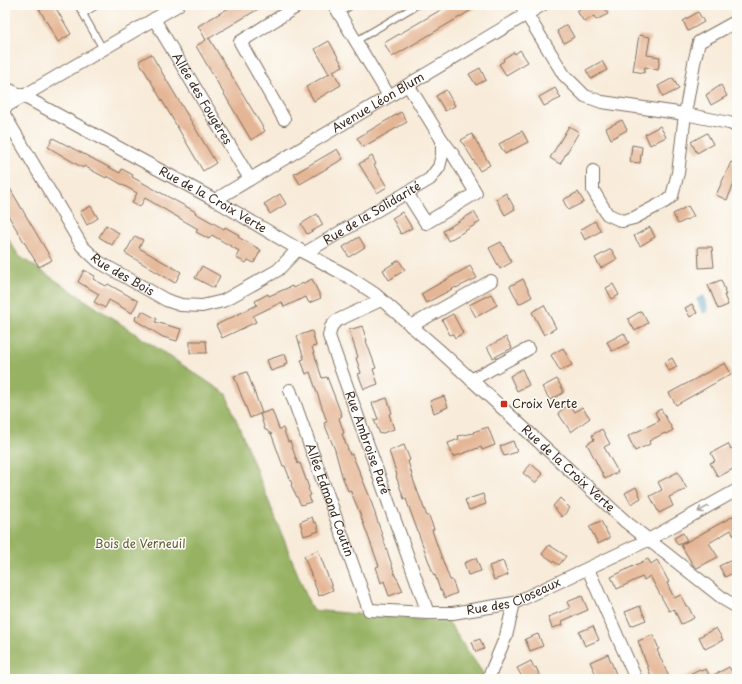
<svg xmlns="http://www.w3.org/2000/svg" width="742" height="684" viewBox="0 0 742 684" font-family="'Playpen Sans',sans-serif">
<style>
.forest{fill:#97b263;stroke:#696e40}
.water{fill:#57a3cf;stroke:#496676}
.building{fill:#e5b695}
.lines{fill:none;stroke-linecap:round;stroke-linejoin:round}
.service-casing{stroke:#7d6e5f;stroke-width:8}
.minor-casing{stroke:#7d6e5f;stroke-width:14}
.service{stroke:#fff;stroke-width:6}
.minor{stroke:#fff;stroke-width:12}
.oneway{stroke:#a79f9a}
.poi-dot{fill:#c8321e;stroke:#fdfcf7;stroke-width:1.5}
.labels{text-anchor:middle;stroke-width:3;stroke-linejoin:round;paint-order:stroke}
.street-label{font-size:12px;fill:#3b2a1e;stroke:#fdfcf7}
.poi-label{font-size:12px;fill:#3b2a1e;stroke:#fdfcf7;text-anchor:start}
.park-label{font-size:12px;fill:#635c37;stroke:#fdfcf7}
</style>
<rect width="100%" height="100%" fill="#fdfcf7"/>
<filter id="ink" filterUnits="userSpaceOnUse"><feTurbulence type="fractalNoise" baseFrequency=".025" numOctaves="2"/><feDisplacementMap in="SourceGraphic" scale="8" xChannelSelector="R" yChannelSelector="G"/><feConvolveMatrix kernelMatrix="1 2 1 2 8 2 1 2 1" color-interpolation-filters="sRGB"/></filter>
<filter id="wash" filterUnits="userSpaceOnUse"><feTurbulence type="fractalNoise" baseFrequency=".012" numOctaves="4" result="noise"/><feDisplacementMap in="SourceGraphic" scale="16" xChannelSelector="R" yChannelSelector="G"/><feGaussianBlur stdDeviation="0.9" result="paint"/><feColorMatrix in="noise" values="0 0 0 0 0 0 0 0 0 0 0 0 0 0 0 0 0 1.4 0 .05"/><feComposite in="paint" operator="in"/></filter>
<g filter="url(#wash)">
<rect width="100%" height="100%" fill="#f8ebd9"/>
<path class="forest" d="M5 234 19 256 226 394 312 610 448 622 485 676 483 679H5Z"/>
<path class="water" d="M704 296 708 310 706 313 702 312 697 299Z"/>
<g id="blocks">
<path class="building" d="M37 5H54L71 34 58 42Z
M234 5H265L208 39 209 38 265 131 251 140 196 46 206 40 198 26Z
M449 5H480L392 57 384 43Z
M581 5H603L608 14 596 20 594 16 584 22 577 11 582 8Z
M698 12 704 22 688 31 683 21Z
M567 25 574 37 564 43 557 31Z
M639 35 650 37 647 55 660 57 658 70 645 67 644 73 633 71Z
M329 41 343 66 333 71 341 85 314 101 306 87 330 73 329 74 315 49Z
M520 50 528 62 506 75 499 64 504 61 503 59 514 52 515 54Z
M151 54 216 163 203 171 139 61Z
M602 61 607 70 591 79 586 70Z
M480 68 486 80 476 85 469 74Z
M673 78 679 89 663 97 658 86Z
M721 85 727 96 711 105 706 95Z
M555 88 561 98 544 106 539 97Z
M446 90 455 106 445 111 436 96Z
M401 112 407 122 363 147 357 138Z
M622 120 627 130 611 139 606 128Z
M569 126 579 132 560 164 550 158Z
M660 126 666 137 650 145 645 134Z
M522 131 528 142 505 154 499 144Z
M707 133 713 144 697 153 691 142Z
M472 134 490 165 480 171 461 140Z
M53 138 120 173 122 169 133 175 132 177 185 206 196 212 195 213 224 229 225 227 239 235 238 237 261 250 254 263 248 260 246 263 236 258 239 251 212 235 209 239 196 232 198 229 145 198 140 207 132 203 137 193 107 176 106 178 84 166 83 168 48 147Z
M632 145 642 147 640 163 630 162Z
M337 149 343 159 300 184 294 174Z
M372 156 376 164 374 165 387 187 377 193 359 164Z
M731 162 737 164V177L727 200 716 195Z
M5 180 52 260 39 267 5 210Z
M578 192 584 202 568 210 563 200Z
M506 193 515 209 505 215 496 199Z
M280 194 286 204 270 214 264 204Z
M91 206 98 218 87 225 80 212Z
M688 206 694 216 678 224 673 214Z
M402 212 412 228 401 234 392 218Z
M474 212 480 222 448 241 443 231Z
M317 214 323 225 307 234 301 224Z
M595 221 601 231 585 240 580 230Z
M106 225 119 233 112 245 99 237Z
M650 227 655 237 640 246 634 236Z
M135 236 143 240 139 248 181 272 175 283 125 253Z
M359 237 365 247 349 257 343 247Z
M501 242 512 262 500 269 489 248Z
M698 247H712L714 267 699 268Z
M611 249 617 259 601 268 595 258Z
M399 260 405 270 389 280 383 270Z
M202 266 220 276 214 288 195 278Z
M470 266 477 278 456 288V287L426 303 421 294Z
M84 270 95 276 93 279 106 286 108 284 138 301 132 313 109 300 105 308 94 302 99 294 78 282Z
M312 279 321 298 309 303 306 297 284 307 282 302 253 316 256 322 222 338 216 325 257 305 255 301 268 294 269 296 292 286 293 288Z
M523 279 532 297 519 304 510 286Z
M721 280 725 290 724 291 726 295H724L728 305 718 309 708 285Z
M613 284 619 295 612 299 606 288Z
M491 294 497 305 476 317 469 305Z
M692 304 697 313 690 317 685 308Z
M544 305 556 328 544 335 532 312Z
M142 311 157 319 155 322 181 329 177 341 163 337 135 320 136 316 139 317Z
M641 311 648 323 635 331 628 319Z
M453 314 463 333 455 338 453 334 450 335 442 320Z
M362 326 367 341H366L376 368 373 369 378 384 364 389 358 374 361 373 356 358 358 357 349 330Z
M312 331 316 346 312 347 322 378 327 377 342 416 339 418 344 433 342 434 350 455 352 454 369 495 396 578H397L403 591 389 596 384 581 381 583 376 567 379 566 357 506 350 490 348 491 342 476 335 450 324 423 327 422 310 372 306 374 301 360 304 359 297 336Z
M624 333 629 343 612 351 607 342Z
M506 337 512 348 493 358 487 347Z
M190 341H206L207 353H190Z
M563 348 572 365 560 371 551 355Z
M285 354 288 363 284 364 285 366 271 371 267 360Z
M672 358 677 367 669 371 664 363Z
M725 363 731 374 676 405 669 393Z
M522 369 529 385 517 391 510 376Z
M247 372 262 413 250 418 234 376Z
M557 379 563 390V393L550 400 542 387Z
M444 396 448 407 434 413 430 401Z
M387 398 392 413 389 414 394 429 380 434 374 420 378 419 372 403Z
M569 404 575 412 582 407 590 418 571 432 558 413Z
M661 409 673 430 666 434 665 433 649 441 650 444 635 451 628 436 659 421 655 412Z
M272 410 279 429 283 428 288 442 290 441 298 464 300 463 309 488 308 489 311 495 309 496 311 502 301 505 291 485 292 484 285 466H283L271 433H269L267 430H265L260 414Z
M488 427 495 445 482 450 481 447 453 457 448 443 459 439 458 436 474 433 473 432Z
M602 429 610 444 604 447 618 472 605 479 587 444 594 440 592 435Z
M513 441 517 452 504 456 500 446Z
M728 444 731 449 737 445V467L718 477 710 463 715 461 711 453Z
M404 445 410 460 408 461 414 482 427 516H429L434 529 432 530 437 545 450 580H452L457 593 445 598 441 590H440L435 575 434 576 406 499H404L396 476 397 475 389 451Z
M531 464 543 474 535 483 523 473Z
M678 472 687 489 669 497 673 506 659 513 650 496 662 490 658 482Z
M636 487 641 498 631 504 625 493Z
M483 494 486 504 469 510 465 500Z
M560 498 570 508 562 517 553 506Z
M737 514V541L731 530 709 543 718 557 697 568 693 565 681 545Z
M312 517 314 523 316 522 319 531 304 536 300 522Z
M601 521 610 538 598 544 589 526Z
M683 533 687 541 678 545 674 538Z
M549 545 566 556 559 565 542 554Z
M318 550 333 590 319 596 304 556Z
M476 558 481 571 468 575 464 563Z
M648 559 651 564 657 560 669 582 667 583 674 598 681 595 686 606H688L694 618 681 624 674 609 669 611 650 576 644 580 642 577 617 589 611 577Z
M732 560 737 571 725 577 719 566Z
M503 561 508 575 494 580 489 566Z
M582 596 588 610 562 621 563 625 552 628 548 617 570 608 567 602Z
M640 606 646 620 631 626 625 612Z
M593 626 599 640 585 646 579 632Z
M716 628 723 640 705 649 699 637Z
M538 634 543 646 530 651 525 639Z
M653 635 659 649 657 650 669 677 663 679H652L638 641Z
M480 639 484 649 476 652 472 642Z
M608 654 618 679H598L590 662Z
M531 661 534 668 536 667 541 679H523L517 668Z
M729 667 736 679H679L700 669 701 671 706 669 710 677Z"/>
</g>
</g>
<g filter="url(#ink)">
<use href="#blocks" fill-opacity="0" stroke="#7d6e5f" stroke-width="1"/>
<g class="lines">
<g class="service-casing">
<path id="service" d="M78 5 103 49
M339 13 352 5
M83 14 97 5
M356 41 417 5"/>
</g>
<g class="minor-casing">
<g id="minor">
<path d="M334 5 389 96"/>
<path d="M521 5 564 75 585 96 602 102 685 114 729 123 737 126"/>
<path id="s1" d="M154 19 250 179"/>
<path id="s2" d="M5 88 23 96 215 200 298 249 349 277 375 294 439 350 626 522 725 600 737 607"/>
<path d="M5 107 178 5"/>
<path id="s3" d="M5 116 82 246 99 262 166 300 181 305 202 306 223 301 278 270 298 249"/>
<path d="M284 119 240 42 299 5"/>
<path d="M593 171V190L607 214 622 221 634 218 666 201 672 196 678 173 685 114 694 63 699 42 737 21"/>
<path d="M407 193 426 223 476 193 452 153 442 140"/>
<path id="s4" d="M215 200 542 5"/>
<path id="s5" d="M305 253 430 179 439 167 442 155V140L408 85"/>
<path id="s6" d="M381 300 336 321 331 327 329 336 428 613"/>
<path d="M411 326 491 281"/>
<path d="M471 380 528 349"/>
<path id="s7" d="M290 390 369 610 428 613H453L514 603 648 540 737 490"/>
<path d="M588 569 636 679"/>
<path d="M488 679 506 636 514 603"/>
</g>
</g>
<use href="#service" class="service"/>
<use href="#minor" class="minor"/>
</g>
<defs><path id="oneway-shaft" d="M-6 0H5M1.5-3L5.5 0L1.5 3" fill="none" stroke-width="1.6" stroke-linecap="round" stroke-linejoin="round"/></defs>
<use class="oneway" href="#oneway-shaft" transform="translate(703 509) rotate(151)"/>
</g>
<rect class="poi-dot" x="500" y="400" width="8" height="8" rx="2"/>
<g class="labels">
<g class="street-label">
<text dy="4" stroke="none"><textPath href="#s1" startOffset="93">Allée des Fougères</textPath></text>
<text dy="4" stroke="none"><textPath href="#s4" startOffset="190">Avenue Léon Blum</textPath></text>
<text dy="4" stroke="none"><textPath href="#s2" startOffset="236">Rue de la Croix Verte</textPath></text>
<text dy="4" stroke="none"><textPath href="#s5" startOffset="78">Rue de la Solidarité</textPath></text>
<text dy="4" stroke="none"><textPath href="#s3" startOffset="201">Rue des Bois</textPath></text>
<text dy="4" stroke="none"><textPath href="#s6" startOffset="180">Rue Ambroise Paré</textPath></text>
<text dy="4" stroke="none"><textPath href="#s2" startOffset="684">Rue de la Croix Verte</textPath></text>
<text dy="4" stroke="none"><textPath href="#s7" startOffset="117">Allée Edmond Coutin</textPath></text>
<text dy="4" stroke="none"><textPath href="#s7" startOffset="381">Rue des Closeaux</textPath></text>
</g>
<g class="poi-label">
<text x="512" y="408">Croix Verte</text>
</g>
<g class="park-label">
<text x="140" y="548">Bois de Verneuil</text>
</g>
</g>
<rect width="742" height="684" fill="none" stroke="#fdfcf7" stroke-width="20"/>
</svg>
